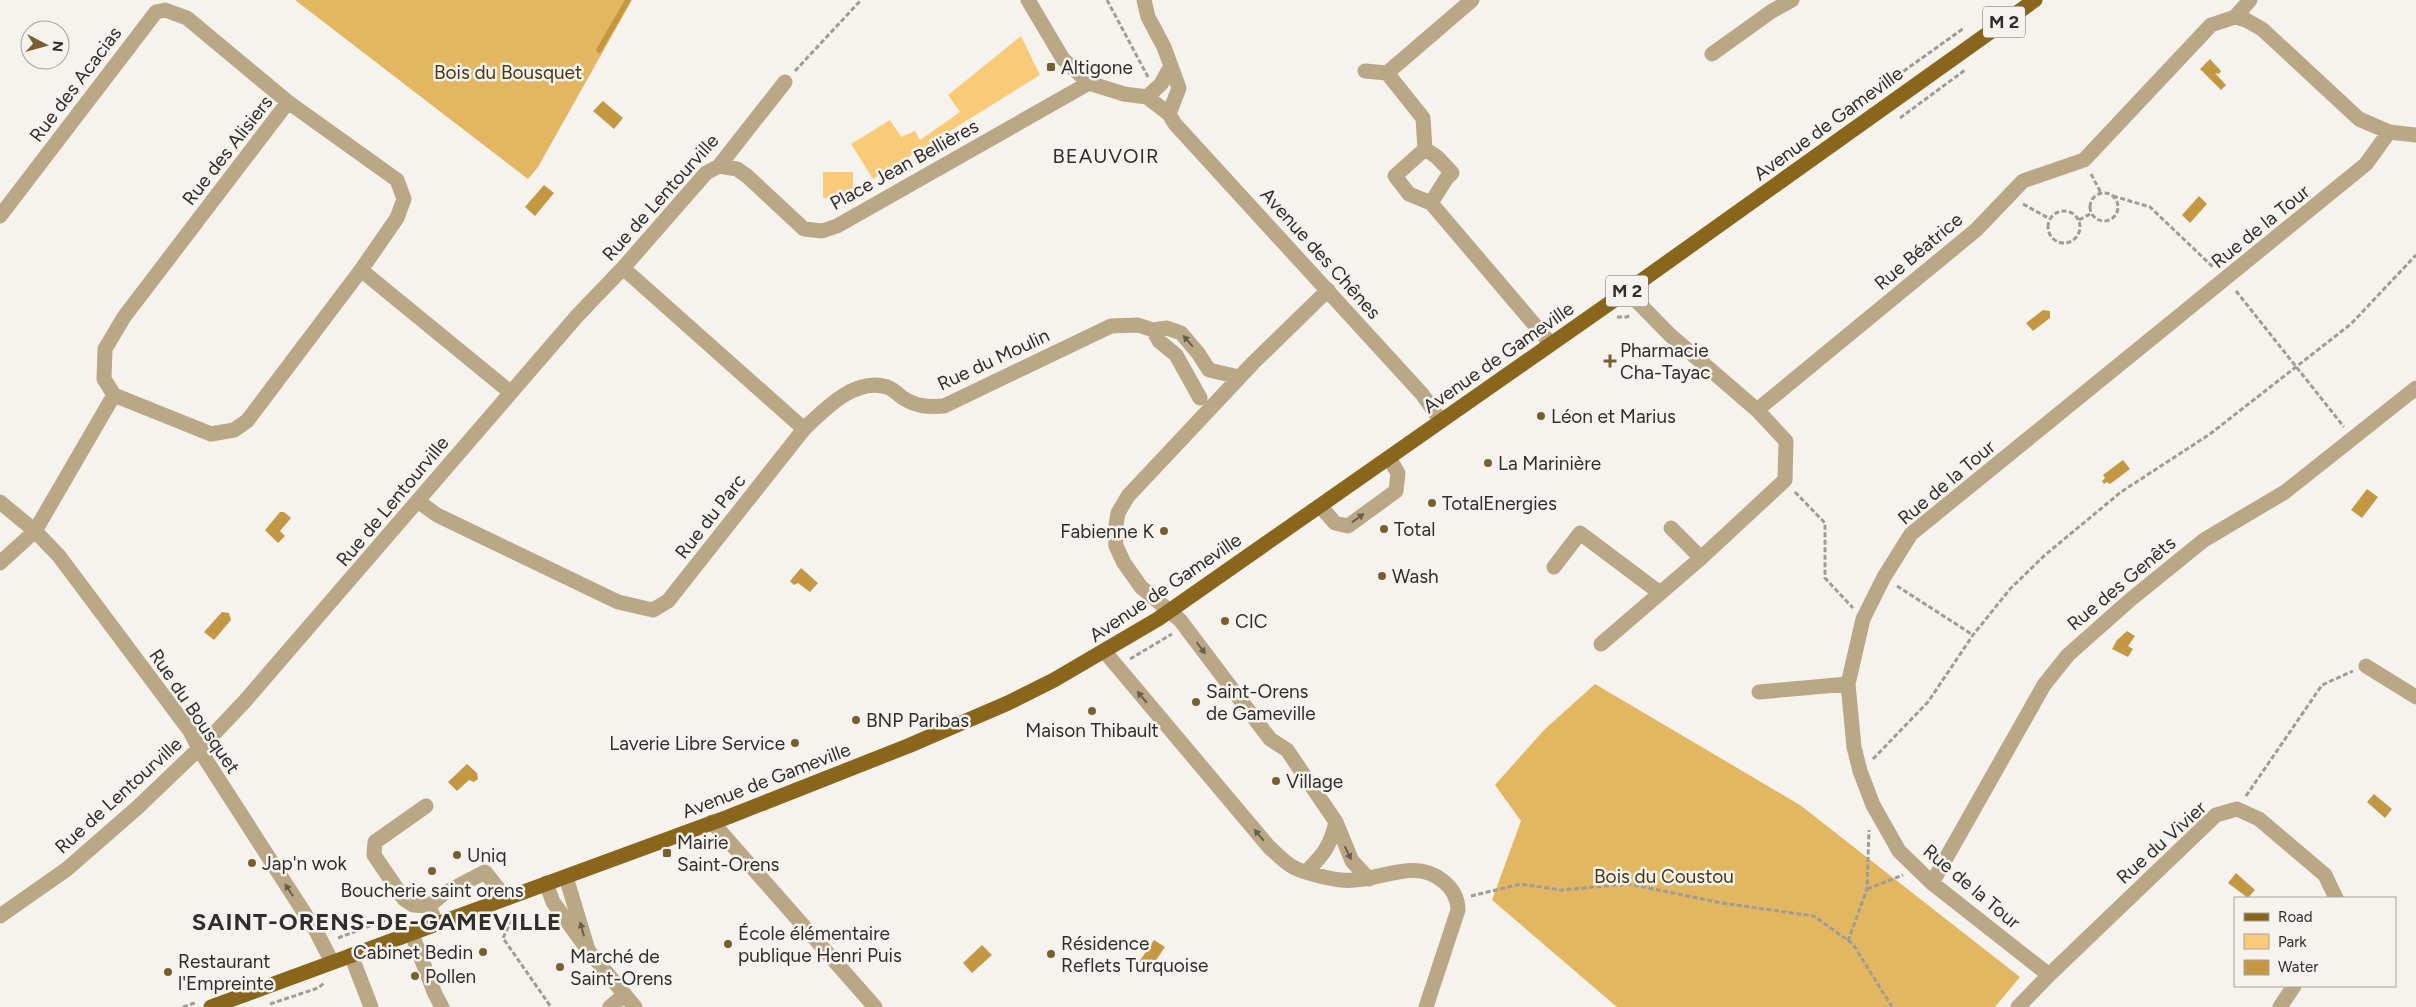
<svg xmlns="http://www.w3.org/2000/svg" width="2416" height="1007" viewBox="0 0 2416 1007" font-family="Figtree,sans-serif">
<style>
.green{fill:#f9cb79}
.forest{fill:#e3b661}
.water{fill:#c49842}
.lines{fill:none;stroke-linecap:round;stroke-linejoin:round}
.stream{stroke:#c49842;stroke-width:5.5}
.path{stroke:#9e9c98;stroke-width:3;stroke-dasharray:5 2.5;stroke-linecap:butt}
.minor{stroke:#baa785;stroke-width:15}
.major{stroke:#89661c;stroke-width:15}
.oneway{fill:#675e50}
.poi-dot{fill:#785f30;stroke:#f6f3ee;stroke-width:2}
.labels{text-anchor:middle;stroke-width:5;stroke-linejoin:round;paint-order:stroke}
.shield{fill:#f6f3ee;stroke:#6b6966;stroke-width:1}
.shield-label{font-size:18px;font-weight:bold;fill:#2f2e2c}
.poi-label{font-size:19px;fill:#2f2e2c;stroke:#f6f3ee;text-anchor:start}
.park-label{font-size:19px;fill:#493612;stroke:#f6f3ee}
.street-label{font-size:19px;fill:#2f2e2c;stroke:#f6f3ee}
.neighbourhood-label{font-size:20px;letter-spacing:1px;fill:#2f2e2c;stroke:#f6f3ee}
.district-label{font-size:24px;font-weight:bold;letter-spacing:1px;fill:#2f2e2c;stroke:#f6f3ee}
</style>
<rect width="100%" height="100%" fill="#f6f3ee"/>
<path class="green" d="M1021 36 1040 75 873 179 851 144 890 120 901 137 915 131 920 140 960 112 948 95Z
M823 172H853V198H823Z"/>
<path class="forest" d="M295 0H632L538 167 528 179Z
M1595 684 1800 805 2020 977 1995 1007H1617L1492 900 1521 821 1495 785 1544 730Z"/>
<path class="water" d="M2210 59 2221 71 2219 74 2215 73 2226 85 2221 90 2200 69Z
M603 101 623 118 614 129 593 111Z
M544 185 554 193 535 216 525 207Z
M2199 196 2207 204 2190 223 2182 215Z
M2043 310 2050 311V318L2033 331 2026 323Z
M2123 460 2130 469 2110 484 2107 482 2104 484 2102 481 2105 478 2103 475Z
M2367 489 2378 497 2362 518 2351 510Z
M280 512H284L291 518 280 531 285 536 278 543 265 530Z
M801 568 818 583 810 592 798 583 794 585 790 581Z
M222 612 229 613 231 620 214 640 204 632Z
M2127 631 2135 636 2128 646 2133 649 2128 657 2112 649 2117 640Z
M467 764 477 773 478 779 474 782 469 780 457 791 448 782Z
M2374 794 2392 809 2385 818 2367 802Z
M2236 873 2255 890 2248 898 2228 883Z
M1154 940 1165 947 1150 969 1139 962Z
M982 945 992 955 972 973 963 963Z"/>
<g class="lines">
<path class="stream" d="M599 50 628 0"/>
<path class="path" d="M1107 0 1148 77
M795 71 861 0
M1873 93 1964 28
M1900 118 1965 70
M2091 174 2101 193
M2090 207a14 14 0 1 1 28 0a14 14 0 1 1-28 0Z
M2113 196 2150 207 2214 268
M2023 204 2050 219
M2048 227a16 16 0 1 1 32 0a16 16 0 1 1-32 0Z
M2079 220 2092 213
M2236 291 2344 427
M1617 317H1627L1630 315
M1795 492 1825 523V578L1853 608
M1897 586 1973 635
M1130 659 1172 634
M1873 759 1928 702 1973 635 2010 589 2045 555 2121 492 2210 434 2351 324 2416 255
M2246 796 2322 685 2353 671
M1867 889 1903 875
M1471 896 1521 884 1561 890 1629 884 1722 903 1814 916 1853 944 1892 1007
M515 913 503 938 551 1007
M338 938 394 917 402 920
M1848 941 1867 889 1869 830
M270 1004 318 988 324 983
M183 1007 197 1002"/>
<path class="minor" d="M1028 0 1063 59 1089 83 1124 94 1147 97 1169 114 1175 124 1422 394 1441 421
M1144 0 1148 17 1164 47 1179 88 1169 114
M2235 17 2246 20 2262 29 2359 119 2389 132 2416 135
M1712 54 1772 11 1792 0
M1365 71 1387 73 1423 118 1425 149
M1387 73 1472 0
M1147 97 1161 84 1171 66
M719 166 737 169 747 176 804 229 822 231 837 226 1089 83
M1431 203 1446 179 1452 173 1437 157 1425 149 1395 176 1409 194 1431 203 1551 344
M0 216 156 12 165 10 187 18 288 102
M623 268 804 429
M361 270 510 392
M1328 290 1253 363 1128 496 1118 513 1115 531 1116 546 1124 563 1141 587 1180 620 1270 739 1287 750 1336 822 1352 861 1369 879
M1627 291 1670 335 1757 410 1786 441 1785 480 1701 558 1671 528
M1153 330 1159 341 1176 355 1200 398
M1757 410 1976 230 2023 181 2084 160 2211 25 2235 17 2250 0
M0 502 35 531 59 556 190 731 199 749 316 931 332 962
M419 502 437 515 618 602 653 610 668 601 804 429C825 409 855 377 887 387 893 389 898 394 903 398 917 407 928 407 944 406L1111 326 1138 325 1153 330 1167 328 1181 333 1198 353 1209 370 1239 377
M1320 506 1335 523 1348 526 1396 491 1398 473 1389 458
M0 563 35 531 114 395 104 379 105 349 124 317 288 102 397 180 404 199 397 218 361 270 247 421 234 430 211 434 114 395
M1554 567 1580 533 1660 593
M1601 644 1701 558
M1105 652 1269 847C1277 854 1284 862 1293 867 1301 872 1330 879 1341 880 1376 884 1413 856 1443 881 1453 889 1458 898 1458 910L1426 1007
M2366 666 2416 697
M1759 692 1848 684
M426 806 375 842 374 855 404 899 413 905 429 906
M712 822 875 1007
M1307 871C1324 854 1330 846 1336 822
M546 883 553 902 588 950 566 877
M1932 883 2044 685 2068 655 2130 600 2204 540 2285 492 2416 388
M0 916 67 869 138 807 208 740 245 701 577 316 623 268 706 173 719 166 785 82
M436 923 429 906 443 894 485 872 505 897
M411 932 435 994 442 1007
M588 950 635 1007
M351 955 371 1007
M2049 975 1932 883 1899 851 1873 805 1860 771 1854 747 1848 684 1863 619 1884 577 1911 534 2366 164 2389 132
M610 1007 624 995
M2018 1007 2049 975 2216 815 2237 809 2259 819 2325 875 2336 898
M2280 1007 2294 986"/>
<path class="major" d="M211 1007 728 817 908 746 1008 703 1054 680 1158 619 1627 291 2035 0"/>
</g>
<defs><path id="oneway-solid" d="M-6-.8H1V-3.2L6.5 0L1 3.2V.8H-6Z" transform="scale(1.25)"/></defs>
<g class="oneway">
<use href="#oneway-solid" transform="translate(1188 341) rotate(-131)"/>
<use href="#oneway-solid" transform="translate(1358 518) rotate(-36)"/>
<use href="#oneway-solid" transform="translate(1201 648) rotate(53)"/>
<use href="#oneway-solid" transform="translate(1142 697) rotate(-130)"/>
<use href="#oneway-solid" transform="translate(1259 835) rotate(-130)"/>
<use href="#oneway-solid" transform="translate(1348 853) rotate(64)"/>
<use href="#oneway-solid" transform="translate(289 890) rotate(-123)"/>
<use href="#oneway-solid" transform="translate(582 929) rotate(-106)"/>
</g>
<g class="poi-dot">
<rect x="1046" y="62" width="10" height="10" rx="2.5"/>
<path d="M1607.5 353.5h5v5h5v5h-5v5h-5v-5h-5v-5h5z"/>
<circle cx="1541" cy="416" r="5"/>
<circle cx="1488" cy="463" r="5"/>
<circle cx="1432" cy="503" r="5"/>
<circle cx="1384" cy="529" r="5"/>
<circle cx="1164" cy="531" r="5"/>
<circle cx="1382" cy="576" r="5"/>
<circle cx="1225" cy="621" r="5"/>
<circle cx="1196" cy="702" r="5"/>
<circle cx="1092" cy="711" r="5"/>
<circle cx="856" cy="720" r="5"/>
<circle cx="795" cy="743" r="5"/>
<circle cx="1276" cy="781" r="5"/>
<rect x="662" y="848" width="10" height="10" rx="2.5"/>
<circle cx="457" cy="855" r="5"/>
<circle cx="252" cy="863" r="5"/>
<circle cx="432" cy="871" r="5"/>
<circle cx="728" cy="944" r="5"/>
<circle cx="483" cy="952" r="5"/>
<circle cx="1051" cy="954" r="5"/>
<circle cx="560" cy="967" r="5"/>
<circle cx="168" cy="972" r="5"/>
<circle cx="415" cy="976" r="5"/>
</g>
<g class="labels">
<g class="shield">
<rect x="1983" y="6.5" width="42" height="31" rx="4"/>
<rect x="1606" y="275.5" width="42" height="31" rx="4"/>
</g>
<g class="shield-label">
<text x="2004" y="28">M 2</text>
<text x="1627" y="297">M 2</text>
</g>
<g class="poi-label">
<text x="1061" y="74">Altigone</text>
<text x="1620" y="357">Pharmacie<tspan x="1620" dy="22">Cha-Tayac</tspan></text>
<text x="1551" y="423">Léon et Marius</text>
<text x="1498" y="470">La Marinière</text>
<text x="1442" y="510">TotalEnergies</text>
<text x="1394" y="536">Total</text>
<text x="1154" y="538" text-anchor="end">Fabienne K</text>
<text x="1392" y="583">Wash</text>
<text x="1235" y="628">CIC</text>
<text x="1206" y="698">Saint-Orens<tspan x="1206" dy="22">de Gameville</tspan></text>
<text x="866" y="727">BNP Paribas</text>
<text x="1092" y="737" text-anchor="middle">Maison Thibault</text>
<text x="785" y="750" text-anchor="end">Laverie Libre Service</text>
<text x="1286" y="788">Village</text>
<text x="677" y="849">Mairie<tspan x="677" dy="22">Saint-Orens</tspan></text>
<text x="467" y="862">Uniq</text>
<text x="262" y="870">Jap'n wok</text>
<text x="432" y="897" text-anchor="middle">Boucherie saint orens</text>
<text x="738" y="940">École élémentaire<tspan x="738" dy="22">publique Henri Puis</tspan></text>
<text x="1061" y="950">Résidence<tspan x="1061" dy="22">Reflets Turquoise</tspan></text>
<text x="473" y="959" text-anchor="end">Cabinet Bedin</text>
<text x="570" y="963">Marché de<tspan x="570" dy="22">Saint-Orens</tspan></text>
<text x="178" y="968">Restaurant<tspan x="178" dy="22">l'Empreinte</tspan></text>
<text x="425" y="983">Pollen</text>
</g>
<g class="park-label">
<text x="508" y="79">Bois du Bousquet</text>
<text x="1664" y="883">Bois du Coustou</text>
</g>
<g class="street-label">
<text transform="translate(75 84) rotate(-53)" y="7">Rue des Acacias</text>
<text transform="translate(1828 123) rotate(-36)" y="7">Avenue de Gameville</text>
<text transform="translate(227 150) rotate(-52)" y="7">Rue des Alisiers</text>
<text transform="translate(904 164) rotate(-29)" y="7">Place Jean Bellières</text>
<text transform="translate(660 197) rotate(-48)" y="7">Rue de Lentourville</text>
<text transform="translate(2260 226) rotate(-39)" y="7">Rue de la Tour</text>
<text transform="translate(1918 251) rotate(-40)" y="7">Rue Béatrice</text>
<text transform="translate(1321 253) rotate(48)" y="7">Avenue des Chênes</text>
<text transform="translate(1498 357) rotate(-35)" y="7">Avenue de Gameville</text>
<text transform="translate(993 359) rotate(-25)" y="7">Rue du Moulin</text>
<text transform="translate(1946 482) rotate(-40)" y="7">Rue de la Tour</text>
<text transform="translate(392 501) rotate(-50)" y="7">Rue de Lentourville</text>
<text transform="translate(710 516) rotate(-52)" y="7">Rue du Parc</text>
<text transform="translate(2121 583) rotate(-40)" y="7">Rue des Genêts</text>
<text transform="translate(1165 587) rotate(-34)" y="7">Avenue de Gameville</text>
<text transform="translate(195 711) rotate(56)" y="7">Rue du Bousquet</text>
<text transform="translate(766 780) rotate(-21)" y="7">Avenue de Gameville</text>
<text transform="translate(118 795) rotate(-42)" y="7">Rue de Lentourville</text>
<text transform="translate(2161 842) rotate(-42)" y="7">Rue du Vivier</text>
<text transform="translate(1972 886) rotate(40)" y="7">Rue de la Tour</text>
</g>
<g class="neighbourhood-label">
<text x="1106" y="163">BEAUVOIR</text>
</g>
<g class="district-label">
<text x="377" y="930">SAINT-ORENS-DE-GAMEVILLE</text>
</g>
</g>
<rect x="2234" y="897" width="162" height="90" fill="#f6f3ee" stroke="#a6a4a0"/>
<rect x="2244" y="913" width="25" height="8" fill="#89661c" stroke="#a6a4a0"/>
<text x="2278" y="922" font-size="15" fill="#2f2e2c">Road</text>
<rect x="2244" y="934" width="25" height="15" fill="#f9cb79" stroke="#a6a4a0"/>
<text x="2278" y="947" font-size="15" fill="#2f2e2c">Park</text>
<rect x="2244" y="960" width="25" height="15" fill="#c49842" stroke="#a6a4a0"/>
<text x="2278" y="972" font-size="15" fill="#2f2e2c">Water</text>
<g transform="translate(45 45) rotate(96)"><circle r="24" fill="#f6f3ee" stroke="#a6a4a0"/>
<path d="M0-4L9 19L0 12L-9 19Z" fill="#785f30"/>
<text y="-8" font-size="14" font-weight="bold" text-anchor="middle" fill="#2f2e2c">N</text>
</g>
</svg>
